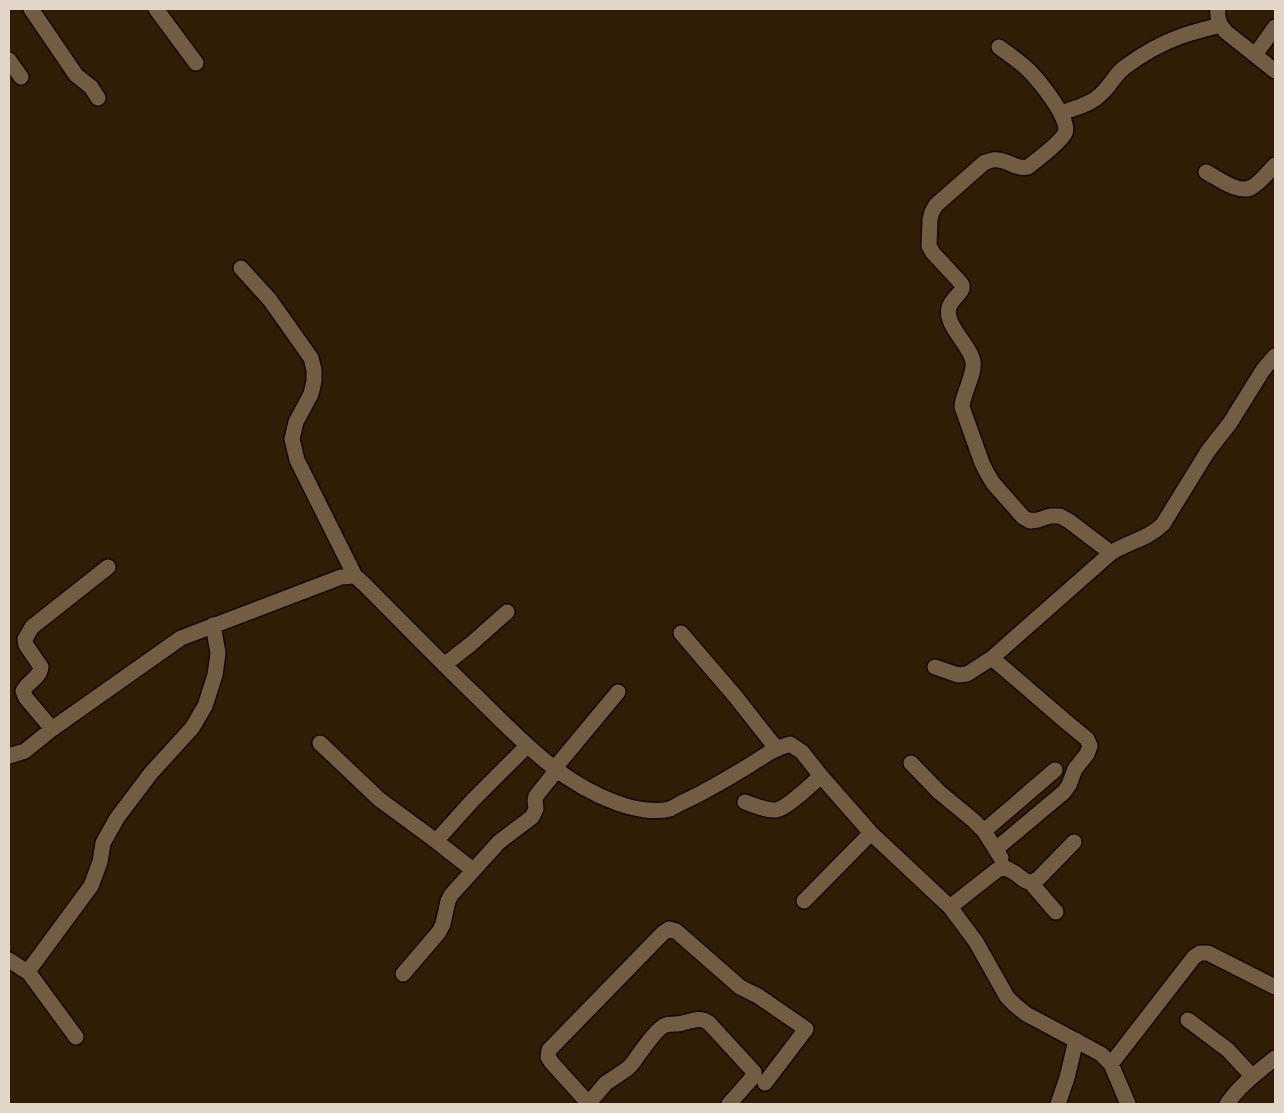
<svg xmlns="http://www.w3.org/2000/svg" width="1284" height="1113" viewBox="0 0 1284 1113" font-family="Manrope,sans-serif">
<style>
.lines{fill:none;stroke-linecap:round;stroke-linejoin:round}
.minor-casing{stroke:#160600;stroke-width:18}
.minor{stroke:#725d44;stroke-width:15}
</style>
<rect width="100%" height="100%" fill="#2f1d05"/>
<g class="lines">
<g class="minor-casing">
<path id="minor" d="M31 9 76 75 91 87 98 98
M156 9 196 63
M1218 9C1217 19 1219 24 1226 32L1275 71
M999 47C1007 53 1016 59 1024 66 1035 75 1072 120 1065 133 1060 143 1038 159 1028 167 1015 170 1006 158 993 160 990 160 988 162 985 162L936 205 932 212 930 219 929 246 933 253 959 281 962 285V289C959 295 953 299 950 305 941 323 971 345 973 362 975 375 963 392 962 407L982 463 987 473 993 483 1023 517 1030 521 1038 520 1050 516H1060L1069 521 1111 553
M1255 55 1275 27
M9 60 21 77
M1061 113C1075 108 1092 104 1102 93 1111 85 1115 74 1125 67 1141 55 1160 44 1179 37 1192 32 1206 29 1220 25
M1206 172C1218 178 1239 195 1252 187 1261 182 1268 172 1275 165
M241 268 270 300 311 358 314 370V381L311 394 296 422 292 439 297 460 355 576
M681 633 735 696 776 748
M992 658 1064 720 1087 739 1090 746 1087 754 1075 769 1069 785 1064 792 996 849
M444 665 471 644 507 612
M935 667 958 675 967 674 992 658 1111 553C1128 542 1148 539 1163 524L1208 451 1230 423 1263 370 1275 356
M52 729 26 698 23 691C27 682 40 678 41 667L26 645 25 639 32 627 108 567
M320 743 379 799 436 841 472 801 527 746
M9 756 25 751 52 729 181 638 341 577 355 576 363 583C399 619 435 656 471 691 517 735 556 781 617 803 633 809 654 813 670 809 674 807 679 804 683 802 706 792 728 778 750 765 764 756 773 749 790 744L802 752 821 776 871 833 950 907 976 942 1007 997 1015 1005 1026 1014 1101 1054 1111 1064 1128 1104
M911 763 939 792 973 820 984 831 1001 858
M554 769 618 692
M745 802C754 805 766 811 776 810 786 809 812 784 821 776
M984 831 1055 770
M436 841 473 870
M1031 883 1056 912
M804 901 871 833
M950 907 997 870 1006 868 1015 873 1024 880 1031 883 1039 878 1074 842
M9 960 29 973
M403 974 439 932 443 924 448 901 451 895 499 842 532 817 536 809 535 801 536 796 556 771
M1188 1020 1228 1050 1252 1076
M76 1037 29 973V970L91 886 100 862 103 843 117 818 151 773 192 728 205 706 215 675 218 653 213 625
M1111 1064 1194 957 1200 953H1208L1275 987
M588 1104 606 1083 627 1069 632 1064C638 1056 657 1027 666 1025 671 1023 677 1025 682 1023 692 1021 700 1016 709 1023L754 1072V1075L752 1078 729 1104
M589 1104 552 1063 548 1057 549 1050 663 933 669 929 676 931 740 987 758 996 806 1029 765 1083
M1058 1104 1067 1078 1076 1040
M1227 1104C1240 1085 1258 1072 1275 1058"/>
</g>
<use href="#minor" class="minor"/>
</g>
<rect width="1284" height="1113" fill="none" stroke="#e2d6c9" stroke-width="20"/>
</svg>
